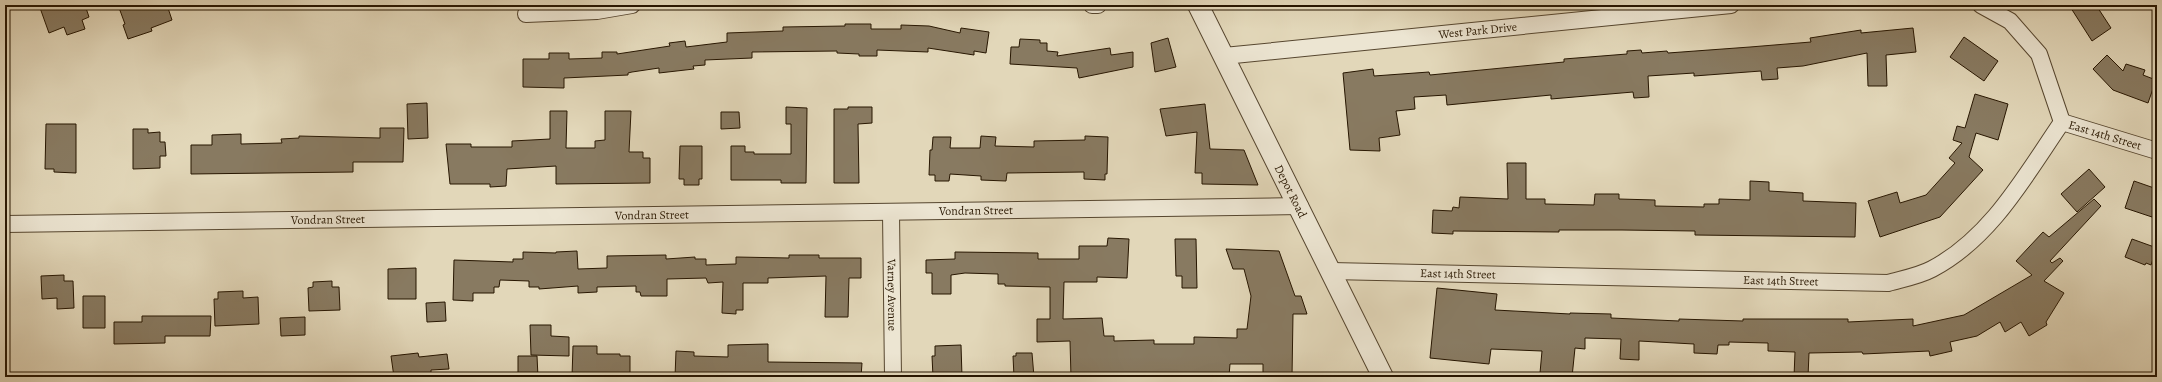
<svg xmlns="http://www.w3.org/2000/svg" width="2162" height="382" viewBox="0 0 2162 382" font-family="Alegreya,serif">
<style>
.building{fill:#887a61;stroke:#271601}
.lines{fill:none;stroke-linecap:round;stroke-linejoin:round}
.minor-casing{stroke:#56462f;stroke-width:18}
.tertiary-casing{stroke:#56462f;stroke-width:22}
.minor{stroke:#ece5d2;stroke-width:16}
.tertiary{stroke:#ece5d2;stroke-width:20}
.labels{text-anchor:middle;stroke-width:4;stroke-linejoin:round;paint-order:stroke}
.street-label{font-size:12px;fill:#271601;stroke:#ece5d2}
</style>
<rect width="100%" height="100%" fill="#e2d7b9"/>
<filter id="stains"><feTurbulence type="fractalNoise" baseFrequency=".005" numOctaves="4"/><feColorMatrix values="0 0 0 0 .2 0 0 0 0 .09 0 0 0 0 .02 0 0 0 .5 -.17"/></filter>
<radialGradient id="worn" r=".72"><stop offset=".6" stop-color="#630" stop-opacity="0"/><stop offset="1" stop-color="#630" stop-opacity=".3"/></radialGradient>
<path class="building" d="M39 5H85L89 17 82 20 85 29 67 35 64 27 49 33Z
M118 5H167L172 20 151 28 152 31 128 39 123 25 125 24Z
M2069 5H2096L2111 28 2092 41Z
M845 24H871V29H901V25L929 26 960 33 961 28 989 32 986 53 974 51V55L928 48V52L877 50V56H859V54L837 53V51L752 52V58L705 60V65L693 66 694 69 659 73V68L632 72 628 73V75L564 78V88L523 87V59H549V53H569V59L602 58V52H617V54L670 46 669 43 685 41 686 47 727 42V33L783 31V27L845 26Z
M1913 28 1916 52 1886 55 1887 86H1868L1867 53 1803 66 1777 68 1778 79 1762 80 1761 71 1694 76V73L1648 76 1649 97 1634 98 1633 92 1551 99V95L1447 105 1446 95 1414 97 1415 109 1396 111 1400 135 1379 138 1380 151 1350 150 1343 73 1373 69 1374 76 1429 72 1430 75 1564 62V59L1627 54V51L1641 50 1642 53 1667 51 1668 53 1750 47 1811 42 1810 38 1861 30V33Z
M1964 37 1998 61 1984 81 1950 57Z
M1168 38 1176 67 1155 72 1151 43Z
M1020 39 1040 40V43H1047V51L1058 52 1057 56 1110 48 1111 55 1133 52V67L1079 78 1077 68 1010 64 1011 47H1019Z
M2107 55 2123 71 2126 64 2145 70 2143 75 2156 80 2148 103 2113 90 2093 69Z
M1975 94 2008 104 1998 140 1976 133 1969 157 1983 170 1940 217 1880 237 1868 201 1897 192 1900 203 1926 195 1955 163 1949 158 1962 143 1953 140 1957 126 1965 128Z
M427 103 428 138 408 139 407 104Z
M1205 104 1210 149 1244 150 1258 185 1202 184V173H1195L1197 132 1166 136 1160 109Z
M786 107 807 108 806 183H781V180H731V146H745V152H754V154H791V124H786Z
M848 107H872V123L858 124 859 183H834V109H848Z
M550 111H567L566 148H595V141L605 140V111H631L629 152H643V158H650V183L556 184V166L507 169 506 186 490 187V184H450L446 144H471V147H512V141L550 139Z
M721 112H739L740 128 721 129Z
M46 124H76V173L54 172V169H45Z
M380 128H404L403 162H353V172L191 174V145H212V135L241 134V144L282 143 281 139 299 138V136L380 138Z
M133 129H148V133L160 132V142H165L166 156H160V168L133 169Z
M981 136 996 137 995 146 1034 147V141L1085 140V136L1108 137 1107 174H1105V180L1084 179V172L1007 173 1006 181 981 180V176L950 174 949 181H935V175H929L930 150H932L933 137H951L950 148H980Z
M680 146H702V179H699V185H684V179H679Z
M1507 163H1526V199H1545V204L1594 205 1595 194H1619V199L1655 200V206L1704 207V204H1719V199L1750 200V181L1769 182V191L1803 193V201L1856 203 1855 237 1695 235V231L1622 230H1559V232L1453 231V234L1432 233 1433 210 1452 211 1453 207 1459 208 1460 197 1508 199Z
M2089 169 2105 187 2077 212 2061 194Z
M2134 181 2157 189V203L2152 217 2125 208Z
M2094 199 2101 206 2050 261 2052 263 2060 258 2063 261 2044 281 2064 293 2046 322 2047 325 2029 336 2021 322 2005 332 2000 322 1977 336 1950 342 1952 351 1930 356 1929 351 1863 354 1862 352 1809 353 1808 377H1794L1795 352 1768 351V343L1729 342V345H1718L1717 354 1694 353V344L1639 341V360L1620 359 1621 339 1585 338V349L1575 348 1572 377 1540 373 1542 351 1491 349 1489 364 1430 358 1437 288 1497 294 1495 310 1570 314V313L1611 314V318L1679 321V319L1743 321V319H1848V322L1913 319V326L1964 315 2032 275 2016 261 2043 232 2049 237Z
M1108 238 1129 239 1127 278 1097 277V282H1064L1063 319 1102 318 1104 336H1114V341L1154 340V344H1194V337L1237 338V329H1247L1251 296 1244 269H1233L1226 249 1279 251 1295 296H1301L1307 314H1293L1292 377H1263V364H1230L1229 376 1071 377 1070 341 1037 342V319H1050V287L1005 286V284H998V274L965 273 951 275V294H932V273H926V260L955 259V252L1038 253V259H1079V246H1107Z
M1175 239H1196L1197 288H1182V276H1176Z
M2132 239 2157 248 2151 265 2146 263 2145 265 2125 257Z
M577 251 578 269 607 268V256L666 255V259L695 257V259H706V265L736 264V257L789 258V255H819V258H861V278H849L848 317H825L826 276 768 278V283H743V310H736V314L722 313 723 282 708 283 706 278 667 279V296H641L640 292H636V286L597 287V292L578 293V286L539 289V287H529V281L500 280 499 287H494V293H473V301L453 300 454 260 513 262V259H523V252L556 253V252Z
M416 268V299H388V269Z
M64 275V281H73L74 308 57 309V298L42 299 41 276Z
M332 281V287H339L340 310 309 311 308 288 313 287V282Z
M243 291V298L258 297 259 324 215 326 214 299H218V292Z
M83 296H105V328H83Z
M445 302 446 321 427 322 426 303Z
M142 316H211L210 336H165V343L114 344V322H142Z
M305 317V335L281 336 280 318Z
M530 325H551V336L569 337V356L531 355Z
M768 344V362L862 363 861 377H675L676 351 694 352V356L728 357V345Z
M961 345 962 377H933L932 356H935V346Z
M573 346H597V354H620V356H630V377H572Z
M418 353 419 357 447 354 449 369 431 370V377H394L391 356Z
M1016 353H1032L1034 377H1014L1013 356H1016Z
M518 356H537L538 377H518Z"/>
<g class="lines">
<g class="minor-casing">
<g id="minor">
<path d="M1092 5H1098"/>
<path d="M1981 5 2010 21 2039 54 2062 122"/>
<path d="M526 14 597 11 632 5"/>
<path id="s1" d="M1224 56 1731 5"/>
<path id="s2" d="M2062 122 2157 151"/>
<path id="s3" d="M891 213 893 377"/>
<path id="s4" d="M5 224 1300 206"/>
<path id="s5" d="M1331 271 1888 283C1902 279 1919 276 1932 269 1991 238 2025 176 2062 122"/>
</g>
</g>
<g class="tertiary-casing">
<g id="tertiary">
<path id="s6" d="M1198 5 1383 377"/>
</g>
</g>
<use href="#minor" class="minor"/>
<use href="#tertiary" class="tertiary"/>
</g>
<g class="labels">
<g class="street-label">
<text dy="4" stroke="none"><textPath href="#s1" startOffset="255">West Park Drive</textPath></text>
<text dy="4" stroke="none"><textPath href="#s2" startOffset="45">East 14th Street</textPath></text>
<text dy="4" stroke="none"><textPath href="#s6" startOffset="208">Depot Road</textPath></text>
<text dy="4" stroke="none"><textPath href="#s4" startOffset="971">Vondran Street</textPath></text>
<text dy="4" stroke="none"><textPath href="#s4" startOffset="647">Vondran Street</textPath></text>
<text dy="4" stroke="none"><textPath href="#s4" startOffset="323">Vondran Street</textPath></text>
<text dy="4" stroke="none"><textPath href="#s5" startOffset="127">East 14th Street</textPath></text>
<text dy="4" stroke="none"><textPath href="#s5" startOffset="450">East 14th Street</textPath></text>
<text dy="4" stroke="none"><textPath href="#s3" startOffset="82">Varney Avenue</textPath></text>
</g>
</g>
<rect width="2162" height="382" fill="none" stroke="#e2d7b9" stroke-width="20"/>
<rect x="6" y="6" width="2150" height="370" fill="none" stroke="#271601" stroke-width="2"/>
<rect x="10" y="10" width="2142" height="362" fill="none" stroke="#271601"/>
<rect width="100%" height="100%" filter="url(#stains)"/>
<rect width="100%" height="100%" fill="url(#worn)"/>
</svg>
